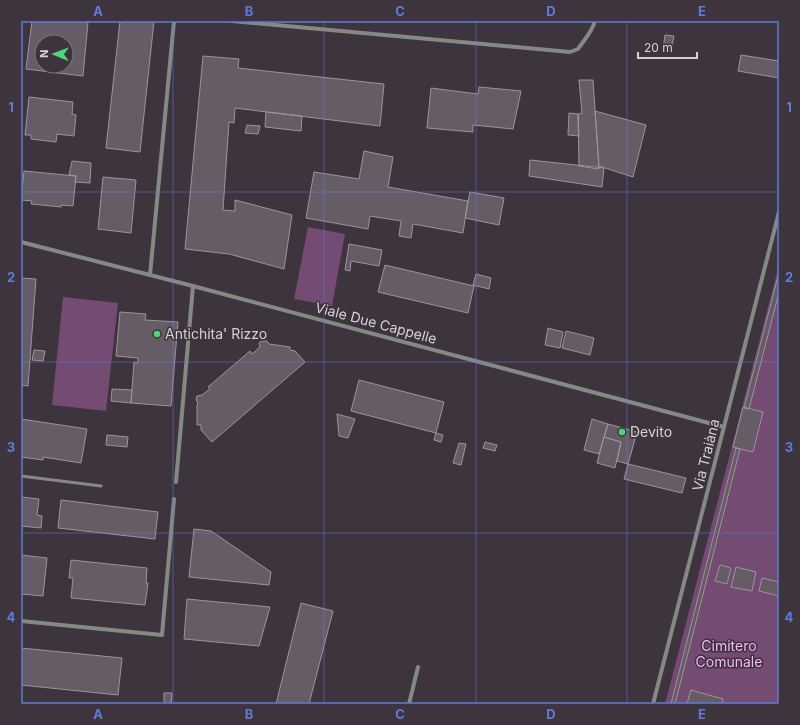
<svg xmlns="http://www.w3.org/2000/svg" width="800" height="725" viewBox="0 0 800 725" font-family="Inter,sans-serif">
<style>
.green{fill:#734b73}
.building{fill:#665c65;stroke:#9f949e;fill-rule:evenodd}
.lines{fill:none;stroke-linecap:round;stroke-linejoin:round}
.service{stroke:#848984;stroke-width:3}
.minor{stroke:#848984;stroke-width:4}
.grid{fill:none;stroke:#5e7cd8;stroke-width:1;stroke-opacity:0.55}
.poi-dot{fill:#49d778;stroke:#3d343d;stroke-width:1.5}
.labels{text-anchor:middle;stroke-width:3;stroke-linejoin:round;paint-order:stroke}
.street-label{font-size:14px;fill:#d7d1d7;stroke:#3d343d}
.poi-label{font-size:14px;fill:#d7d1d7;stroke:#3d343d;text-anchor:start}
.park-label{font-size:14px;fill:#fdb3fb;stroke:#3d343d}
.neatline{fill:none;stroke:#5e7cd8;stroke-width:1.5}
.grid-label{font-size:13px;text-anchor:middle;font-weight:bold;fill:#5e7cd8}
</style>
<rect width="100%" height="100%" fill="#3d343d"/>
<path class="green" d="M308 227 345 234 332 306 294 299Z
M779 265V704H665Z
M63 297 118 303 106 411 52 405Z"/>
<path class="building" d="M32 21H78L88 22 83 76 26 69ZM42 42H66V66H42Z
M120 21H154L140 152 106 148Z
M665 35 674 36 671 50 663 49Z
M741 55 779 61V78L738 71Z
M203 56 239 59 238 68 384 84 380 126 235 108 234 123 229 122 223 210 235 211V200L292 215 284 269 229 254 185 249Z
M579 80H593L599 169 579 166 578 114 582 113Z
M479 87 521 91 513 129 473 125V132L427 128 431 88 478 94Z
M29 97 73 102 72 114 76 115 74 136 57 134 56 142 31 139V135H25Z
M595 111 646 125 633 177 599 166Z
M266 112 302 116 301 131 265 127Z
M569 113 578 114 579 136 568 135Z
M247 125 260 126 258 134 245 133Z
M364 151 393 157 388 187 468 201 463 233 413 224 411 238 399 236 401 221 370 216 368 229 306 218 314 172 359 179Z
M530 160 604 168 602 187 529 176Z
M72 161 91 163 90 183 75 182 76 176 69 175Z
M24 171 76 176 73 206 61 205V207L31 204 32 201 21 200Z
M103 177 136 180 131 233 98 229Z
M470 192 504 198 499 225 465 218Z
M349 244 382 250 379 266 351 261 350 271 345 270Z
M385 265 474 286 468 313 378 292Z
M779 272V292L749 409 744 408Z
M476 274 491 278 489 289 473 285Z
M21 278 36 279 28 386 21 385Z
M120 312 146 314 145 320 178 322 171 406 131 403 134 362 138 363V358L116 356Z
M548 328 563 332 560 348 545 345Z
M566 331 594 338 590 355 562 348Z
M263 341H267L269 344 290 347V350L295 351 305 362 212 442 201 430V425H197V405L198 404 196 399 197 396 202 395 210 389 208 387 250 351 252 354 260 347 259 343 260 342Z
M34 350 45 351 43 361 32 360Z
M359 380 444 402 436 433 351 411Z
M112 389 132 390 131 403 111 401Z
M743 407 763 412 753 452 733 447Z
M337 414 355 419 348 438 339 436Z
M21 419 87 429 81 463 43 457V460L21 457Z
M592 419 608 424 599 454 584 450Z
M608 424 637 432 628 464 617 461 621 442 604 437Z
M436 433 443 435 441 442 434 440Z
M107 435 128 437 127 447 106 445Z
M604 437 621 442 615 468 597 463Z
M485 442 497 445 495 451 483 448Z
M459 443 466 444 461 465 453 463Z
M736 448 740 449 675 704H671Z
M628 464 686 478 682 493 624 479Z
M21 497 39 499 37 515 42 516 41 528 21 526Z
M61 500 158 512 155 539 58 528Z
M194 529 211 531 271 572 269 585 189 577Z
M21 555 47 558 43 596 21 594Z
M71 560 147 568 146 583H148L145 605 71 598 73 578H69Z
M720 565 731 568 727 584 715 581Z
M736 567 756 572 752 591 731 587Z
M762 578 779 582V596L759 591Z
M187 599 270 607 259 646 184 639Z
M301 603 333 611 309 704H276Z
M21 648 122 658 118 695 21 685Z
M691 690 723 699 722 704H687Z
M164 693H172L171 704H164Z"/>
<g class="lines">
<path class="service" d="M21 476 101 486"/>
<path class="minor" d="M232 21 570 52 578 49C584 40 592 32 595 21
M21 242 193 286 724 427
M150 275 174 21
M176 482 193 286
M21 621 162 635 174 499
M409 704 418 667
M653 704 779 212"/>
</g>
<path class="grid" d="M173 21V704M324 21V704M476 21V704M627 21V704M21 192H779M21 362H779M21 533H779"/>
<g class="poi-dot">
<circle cx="157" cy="334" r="4"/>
<circle cx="622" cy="432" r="4"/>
</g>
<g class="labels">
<g class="street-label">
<text transform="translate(376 323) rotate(15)" y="5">Viale Due Cappelle</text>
<text transform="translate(706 455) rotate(-76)" y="5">Via Traiàna</text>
</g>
<g class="poi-label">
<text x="165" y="339">Antichita' Rizzo</text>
<text x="630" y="437">Devito</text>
</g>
<g class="park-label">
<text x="729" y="651">Cimitero<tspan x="729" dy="16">Comunale</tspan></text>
</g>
</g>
<rect width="800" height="725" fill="none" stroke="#3d343d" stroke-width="44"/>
<g transform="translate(54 54) rotate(271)"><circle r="19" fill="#3d343d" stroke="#7b737b"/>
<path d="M0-3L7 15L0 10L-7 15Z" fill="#49d778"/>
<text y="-6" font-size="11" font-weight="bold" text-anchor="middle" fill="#d7d1d7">N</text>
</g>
<path d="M638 52v6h59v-6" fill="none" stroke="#d7d1d7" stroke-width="2"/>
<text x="644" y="52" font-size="12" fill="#d7d1d7" stroke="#3d343d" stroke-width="3" paint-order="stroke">20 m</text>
<rect x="22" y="22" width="756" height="681" class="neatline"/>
<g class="grid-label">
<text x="98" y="16">A</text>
<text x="249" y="16">B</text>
<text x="400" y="16">C</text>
<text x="551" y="16">D</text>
<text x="702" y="16">E</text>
<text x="11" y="112">1</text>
<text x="789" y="112">1</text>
<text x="11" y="282">2</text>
<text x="789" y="282">2</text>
<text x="11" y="452">3</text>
<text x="789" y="452">3</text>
<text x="11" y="622">4</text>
<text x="789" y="622">4</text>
<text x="98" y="719">A</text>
<text x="249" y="719">B</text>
<text x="400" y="719">C</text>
<text x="551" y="719">D</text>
<text x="702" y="719">E</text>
</g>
</svg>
